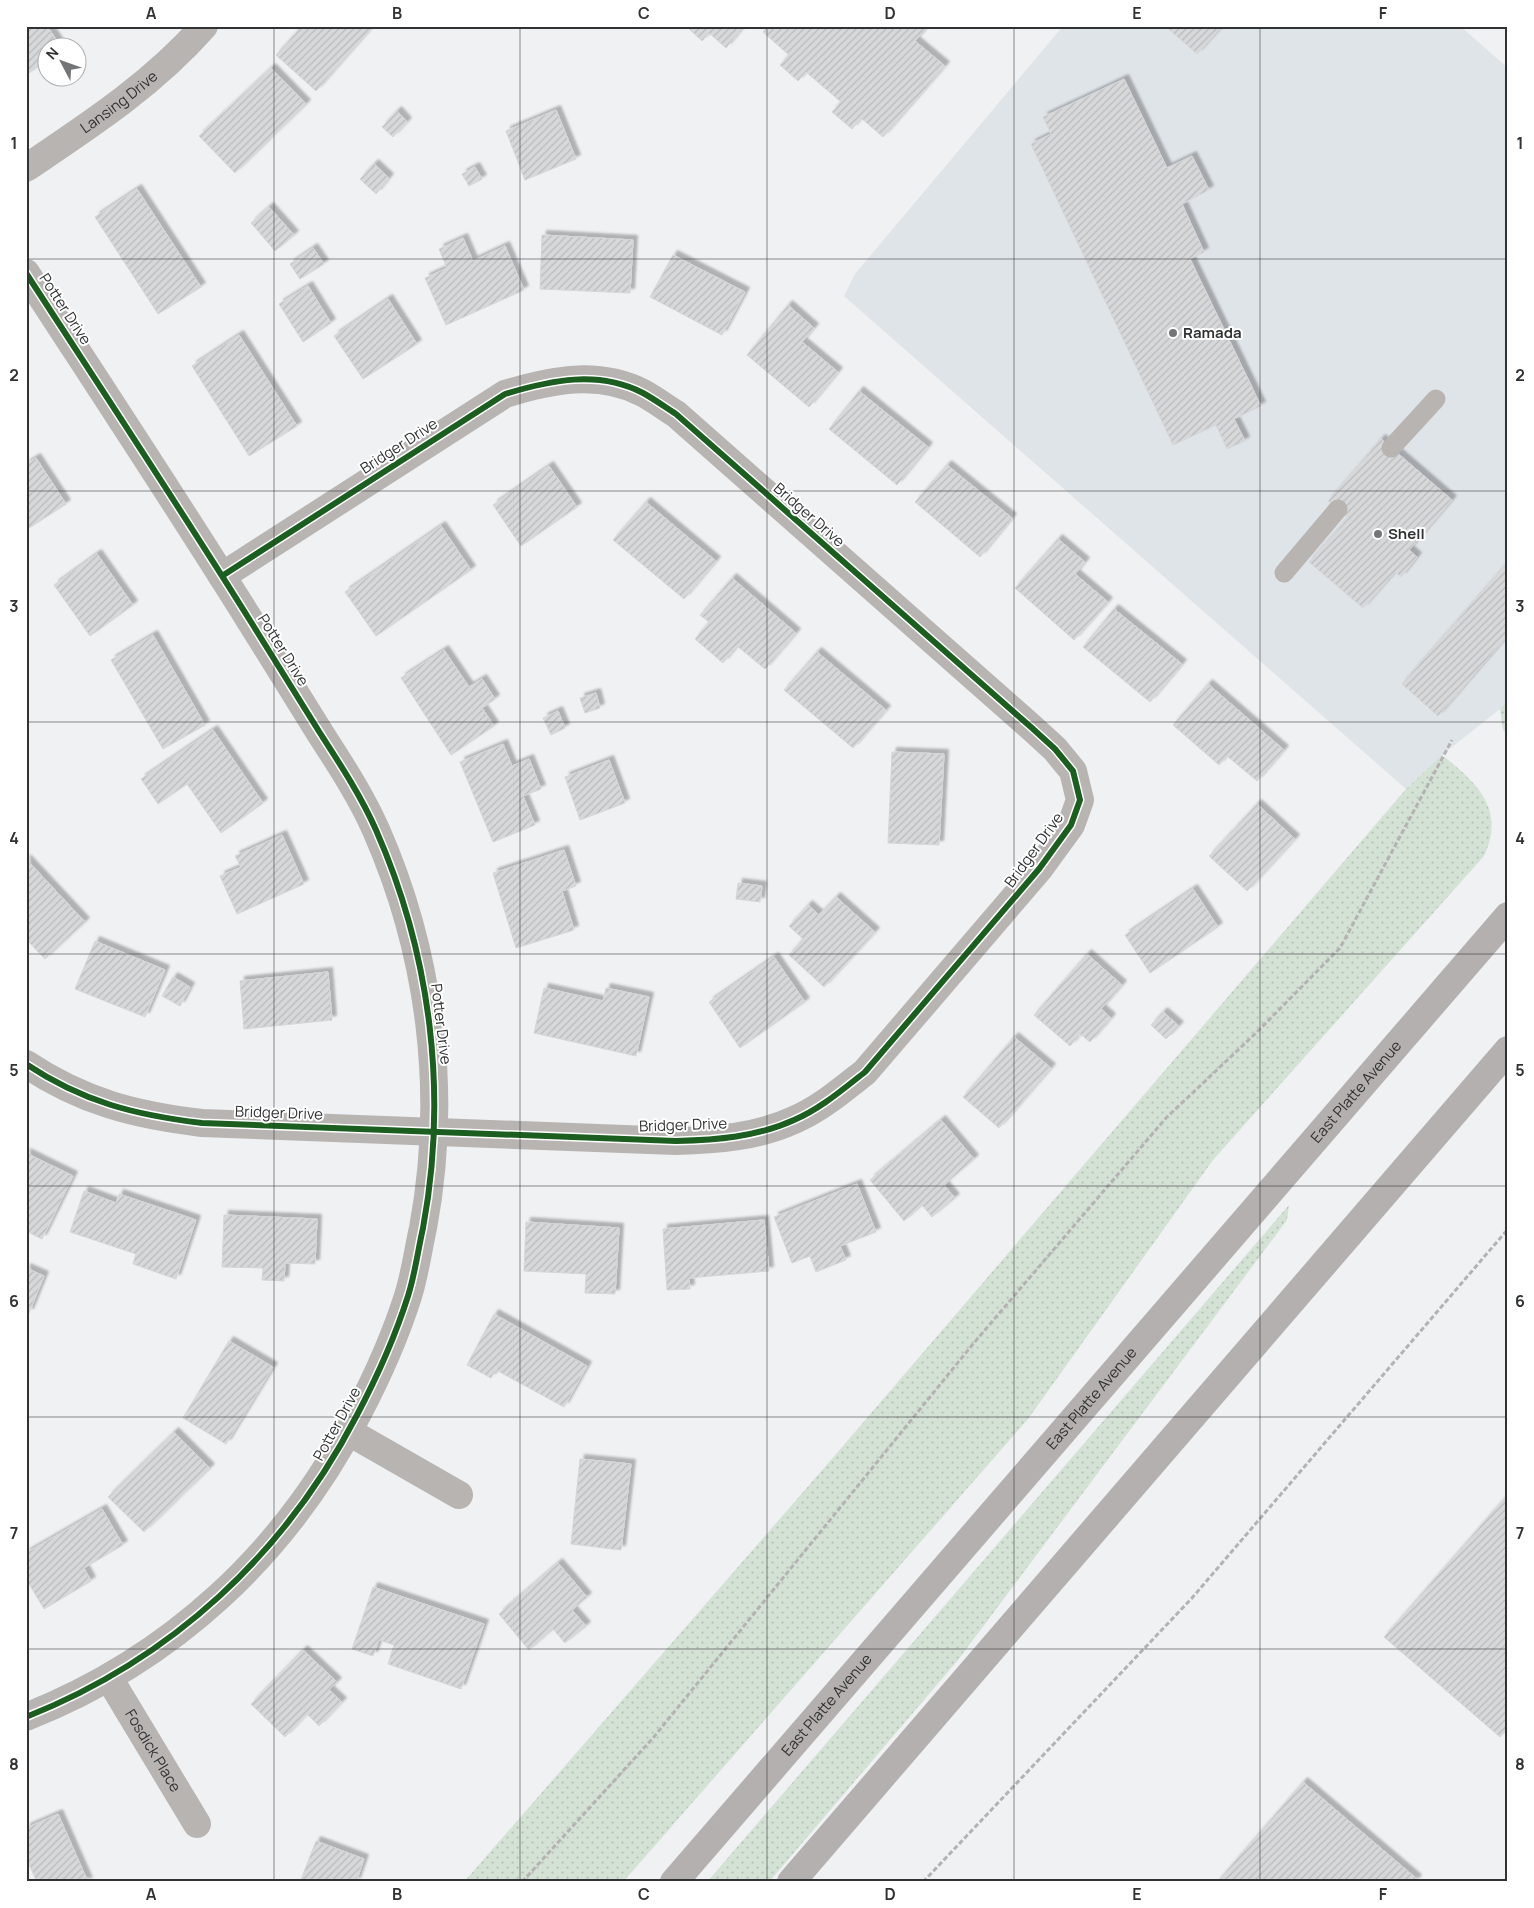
<svg xmlns="http://www.w3.org/2000/svg" width="1534" height="1908" viewBox="0 0 1534 1908" font-family="Manrope,sans-serif">
<style>
.built{fill:#dfe4e9}
.grass{fill:url(#grass-dots)}
.building{fill:url(#building-hatch);stroke:#d5d6d8;filter:url(#shadow)}
.lines{fill:none;stroke-linecap:round;stroke-linejoin:round}
.path{stroke:#b4b2b2;stroke-width:3;stroke-dasharray:5 2.5;stroke-linecap:butt}
.lane{stroke:#b8b4b2;stroke-width:19}
.street{stroke:#b8b4b2;stroke-width:28}
.highway{stroke:#b4b0af;stroke-width:28}
.cycleway-casing{stroke:#fff;stroke-width:9}
.cycleway{stroke:#1b5e20;stroke-width:6}
.grid{fill:none;stroke:#313233;stroke-width:1;stroke-opacity:0.55}
.poi-dot{fill:#747576;stroke:#fff;stroke-width:2}
.labels{text-anchor:middle;stroke-width:4;stroke-linejoin:round;paint-order:stroke}
.street-label{font-size:15px;fill:#313233;stroke:#fff}
.poi-label{font-size:15px;font-weight:bold;fill:#313233;stroke:#fff;text-anchor:start}
.neatline{fill:none;stroke:#313233;stroke-width:2}
.grid-label{font-size:16px;text-anchor:middle;font-weight:bold;fill:#313233}
</style>
<defs>
<pattern id="grass-dots" width="8" height="8" patternUnits="userSpaceOnUse" patternTransform="scale(1.25)"><rect width="8" height="8" fill="#d4e1d5"/><path d="M2 2h.1M6 6h.1" fill="none" stroke="#b6c2b7" stroke-width="1.8" stroke-linecap="round"/></pattern>
<pattern id="building-hatch" width="6" height="6" patternUnits="userSpaceOnUse" patternTransform="scale(1.25)"><rect width="6" height="6" fill="#d7d8d9"/><path d="M-1 1l2-2M0 6l6-6M5 7l2-2" fill="none" stroke="#b9babb"/></pattern>
<filter id="shadow"><feDropShadow dx="4.5" dy="-4.5" stdDeviation="1" flood-color="#0004"/></filter>
</defs>
<rect width="100%" height="100%" fill="#eff1f3"/>
<path class="built" d="M1063 26H1460L1508 68V699L1500 709 1442 755 1406 789 844 296 855 274Z"/>
<path class="grass" d="M1508 699V734L1503 730 1500 709Z
M1442 755C1477 783 1506 809 1484 856L1213 1160 1028 1419 623 1882H464L831 1460 1406 789Z
M1289 1205 1287 1220 958 1660 769 1882H707Z"/>
<path class="building" d="M26 26H47L62 48H48V60L26 75Z
M302 26H373L316 91 276 55Z
M686 26H744L726 48 709 33 702 41Z
M768 26H928L915 41 945 66 883 137 861 118 852 129 832 112 841 102 806 72 798 81 780 65 789 55 763 32Z
M1165 26H1222L1197 54Z
M271 68 306 104 235 173 199 136Z
M1124 79 1167 168 1192 156 1209 190 1182 204 1204 252 1190 259 1261 406 1234 419 1245 441 1227 449 1216 425 1173 445 1031 144 1051 134 1043 117Z
M556 110 576 159 525 180 506 131Z
M397 111 407 122 393 137 382 127Z
M374 164 389 178 376 194 360 179Z
M475 167 482 179 469 186 462 174Z
M137 189 201 287 158 314 95 217Z
M269 207 294 235 275 251 251 223Z
M542 235 633 240 630 293 540 289Z
M463 238 473 261 505 246 524 290 446 325 425 278 447 268 439 249Z
M313 248 324 264 300 279 290 264Z
M673 255 745 292 722 335 650 297Z
M308 286 331 323 303 342 279 304Z
M388 299 417 344 363 379 334 336Z
M788 305 814 328 802 342 838 372 809 407 747 355Z
M239 335 297 426 249 456 192 366Z
M859 391 928 447 897 485 829 429Z
M1381 439 1452 500 1409 550 1417 557 1401 577 1395 572 1363 608 1309 562 1348 518 1328 501Z
M36 458 66 504 26 530V464Z
M947 465 1012 518 980 557 915 502Z
M549 466 577 507 521 546 493 505Z
M646 502 716 561 684 599 613 540Z
M441 526 471 570 376 636 345 592Z
M1058 539 1085 562 1075 574 1108 602 1074 640 1015 588Z
M97 554 133 605 90 636 54 585Z
M1508 562V635L1438 716 1402 684Z
M732 578 796 633 765 669 737 646 723 663 695 639 709 622 700 615Z
M1114 609 1182 664 1150 702 1083 647Z
M153 635 205 725 163 749 111 660Z
M444 650 469 687 482 679 495 699 482 708 494 726 451 755 401 678Z
M817 652 886 710 853 748 784 690Z
M1208 684 1284 750 1257 781 1227 756 1219 765 1173 725Z
M596 693 600 708 585 713 580 698Z
M558 711 565 728 551 735 543 718Z
M213 730 263 803 221 833 187 784 158 804 141 779Z
M503 744 512 766 529 759 541 789 523 796 535 825 493 842 460 762Z
M892 752 944 754 939 845 888 843Z
M609 760 625 803 580 820 565 777Z
M1257 804 1295 839 1247 891 1209 856Z
M282 835 304 884 237 914 220 876 241 867 235 856Z
M564 850 576 886 562 891 574 930 516 948 493 873Z
M26 859 85 922 45 959 26 939Z
M738 883 762 886 760 902 736 899Z
M1193 889 1218 927 1150 973 1125 935Z
M836 897 875 932 824 987 789 955 803 939 789 926 808 905 819 915Z
M95 941 165 970 145 1017 75 989Z
M1087 954 1122 985 1101 1009 1111 1018 1090 1042 1080 1034 1070 1046 1034 1015Z
M774 957 805 1002 740 1048 709 1002Z
M328 972 332 1020 244 1029 240 981Z
M173 977 190 987 180 1006 162 996Z
M544 988 603 1001 606 988 649 997 636 1056 534 1033Z
M1163 1012 1179 1026 1166 1039 1151 1025Z
M1014 1037 1051 1068 999 1128 963 1097Z
M941 1120 974 1159 944 1185 955 1198 932 1217 922 1205 904 1221 870 1180Z
M26 1153 73 1176 42 1239 26 1231Z
M857 1184 876 1232 840 1246 846 1260 816 1272 810 1256 792 1263 774 1217Z
M84 1191 116 1203 119 1194 196 1220 176 1279 133 1264 136 1254 70 1232Z
M224 1215 317 1219 315 1264 285 1263 284 1281 262 1280 263 1268 222 1267Z
M764 1220 769 1271 689 1278 690 1289 667 1290 663 1229Z
M526 1222 619 1228 615 1294 585 1293 586 1274 524 1271Z
M26 1268 44 1276 29 1313 26 1312Z
M494 1314 587 1366 564 1407 496 1370 491 1378 467 1365Z
M229 1341 273 1367 226 1444 183 1418Z
M174 1432 210 1468 144 1532 108 1497Z
M580 1459 631 1464 621 1550 571 1544Z
M1508 1494V1729L1500 1737 1384 1637Z
M102 1509 123 1545 84 1568 91 1581 44 1609 26 1579V1553Z
M558 1563 587 1597 572 1610 586 1626 565 1643 553 1629 529 1650 499 1614Z
M373 1587 484 1624 461 1689 388 1664 394 1645 379 1640 373 1656 352 1649Z
M303 1650 337 1682 329 1690 342 1702 319 1726 307 1714 285 1737 251 1704Z
M1303 1782 1417 1879 1415 1882H1217Z
M58 1814 88 1882H37L26 1858V1828Z
M316 1841 364 1859 356 1882H300Z"/>
<g class="lines">
<path class="path" d="M522 1882 653 1738 973 1344 1166 1118 1256 1033 1340 948 1452 740
M923 1882 1192 1598 1508 1229"/>
<path class="lane" d="M1391 448 1436 399
M1284 573 1338 509"/>
<g class="street">
<path id="s1" d="M26 168C90 125 153 84 204 26"/>
<path d="M26 273C102 390 178 505 251 622 274 659 297 696 320 733 340 764 361 796 376 830 431 955 448 1094 423 1228 418 1250 415 1274 408 1296 395 1337 377 1377 357 1415 285 1554 172 1659 26 1717"/>
<path d="M26 1064C83 1102 135 1115 202 1123L676 1141C716 1140 757 1137 794 1120 820 1109 842 1090 865 1072L1039 869 1071 825 1080 800 1073 771 1055 749 1032 728 676 414C665 407 654 399 643 393 598 370 551 380 505 394L222 576"/>
<path d="M349 1432 459 1495"/>
<path id="s2" d="M109 1678 197 1824"/>
</g>
<g class="highway">
<path id="s3" d="M674 1882 1508 916"/>
<path d="M791 1882 1508 1050"/>
</g>
<g class="cycleway-casing">
<path id="cycleway" d="M26 273C102 390 178 505 251 622 274 659 297 696 320 733 340 764 361 796 376 830 431 955 448 1094 423 1228 418 1250 415 1274 408 1296 395 1337 377 1377 357 1415 285 1554 172 1659 26 1717
M26 1064C83 1102 135 1115 202 1123L676 1141C716 1140 757 1137 794 1120 820 1109 842 1090 865 1072L1039 869 1071 825 1080 800 1073 771 1055 749 1032 728 676 414C665 407 654 399 643 393 598 370 551 380 505 394L222 576"/>
</g>
<use href="#cycleway" class="cycleway"/>
</g>
<path class="grid" d="M274 26V1882M520 26V1882M767 26V1882M1014 26V1882M1260 26V1882M26 259H1508M26 491H1508M26 722H1508M26 954H1508M26 1186H1508M26 1417H1508M26 1649H1508"/>
<g class="poi-dot">
<circle cx="1173" cy="333" r="5"/>
<circle cx="1378" cy="534" r="5"/>
</g>
<g class="labels">
<g class="street-label">
<text dy="5" stroke="none"><textPath href="#s1" startOffset="114">Lansing Drive</textPath></text>
<text transform="translate(65 309) rotate(57)" y="5">Potter Drive</text>
<text transform="translate(399 446) rotate(-33)" y="5">Bridger Drive</text>
<text transform="translate(809 515) rotate(41)" y="5">Bridger Drive</text>
<text transform="translate(283 650) rotate(58)" y="5">Potter Drive</text>
<text transform="translate(1034 850) rotate(-54)" y="5">Bridger Drive</text>
<text transform="translate(441 1024) rotate(83)" y="5">Potter Drive</text>
<text dy="5" stroke="none"><textPath href="#s3" startOffset="1044">East Platte Avenue</textPath></text>
<text transform="translate(279 1113) rotate(2)" y="5">Bridger Drive</text>
<text transform="translate(683 1125) rotate(-2)" y="5">Bridger Drive</text>
<text dy="5" stroke="none"><textPath href="#s3" startOffset="639">East Platte Avenue</textPath></text>
<text transform="translate(337 1424) rotate(-61)" y="5">Potter Drive</text>
<text dy="5" stroke="none"><textPath href="#s3" startOffset="234">East Platte Avenue</textPath></text>
<text dy="5" stroke="none"><textPath href="#s2" startOffset="85">Fosdick Place</textPath></text>
</g>
<g class="poi-label">
<text x="1183" y="338">Ramada</text>
<text x="1388" y="539">Shell</text>
</g>
</g>
<rect width="1534" height="1908" fill="none" stroke="#ffffff" stroke-width="55"/>
<g transform="translate(62 62) rotate(311)"><circle r="24" fill="#ffffff" stroke="#adadad"/>
<path d="M0-4L9 19L0 12L-9 19Z" fill="#747576"/>
<text y="-8" font-size="14" font-weight="bold" text-anchor="middle" fill="#313233">N</text>
</g>
<rect x="28" y="28" width="1478" height="1852" class="neatline"/>
<g class="grid-label">
<text x="151" y="19">A</text>
<text x="397" y="19">B</text>
<text x="644" y="19">C</text>
<text x="890" y="19">D</text>
<text x="1137" y="19">E</text>
<text x="1383" y="19">F</text>
<text x="14" y="149">1</text>
<text x="1520" y="149">1</text>
<text x="14" y="381">2</text>
<text x="1520" y="381">2</text>
<text x="14" y="612">3</text>
<text x="1520" y="612">3</text>
<text x="14" y="844">4</text>
<text x="1520" y="844">4</text>
<text x="14" y="1076">5</text>
<text x="1520" y="1076">5</text>
<text x="14" y="1307">6</text>
<text x="1520" y="1307">6</text>
<text x="14" y="1539">7</text>
<text x="1520" y="1539">7</text>
<text x="14" y="1770">8</text>
<text x="1520" y="1770">8</text>
<text x="151" y="1900">A</text>
<text x="397" y="1900">B</text>
<text x="644" y="1900">C</text>
<text x="890" y="1900">D</text>
<text x="1137" y="1900">E</text>
<text x="1383" y="1900">F</text>
</g>
</svg>
